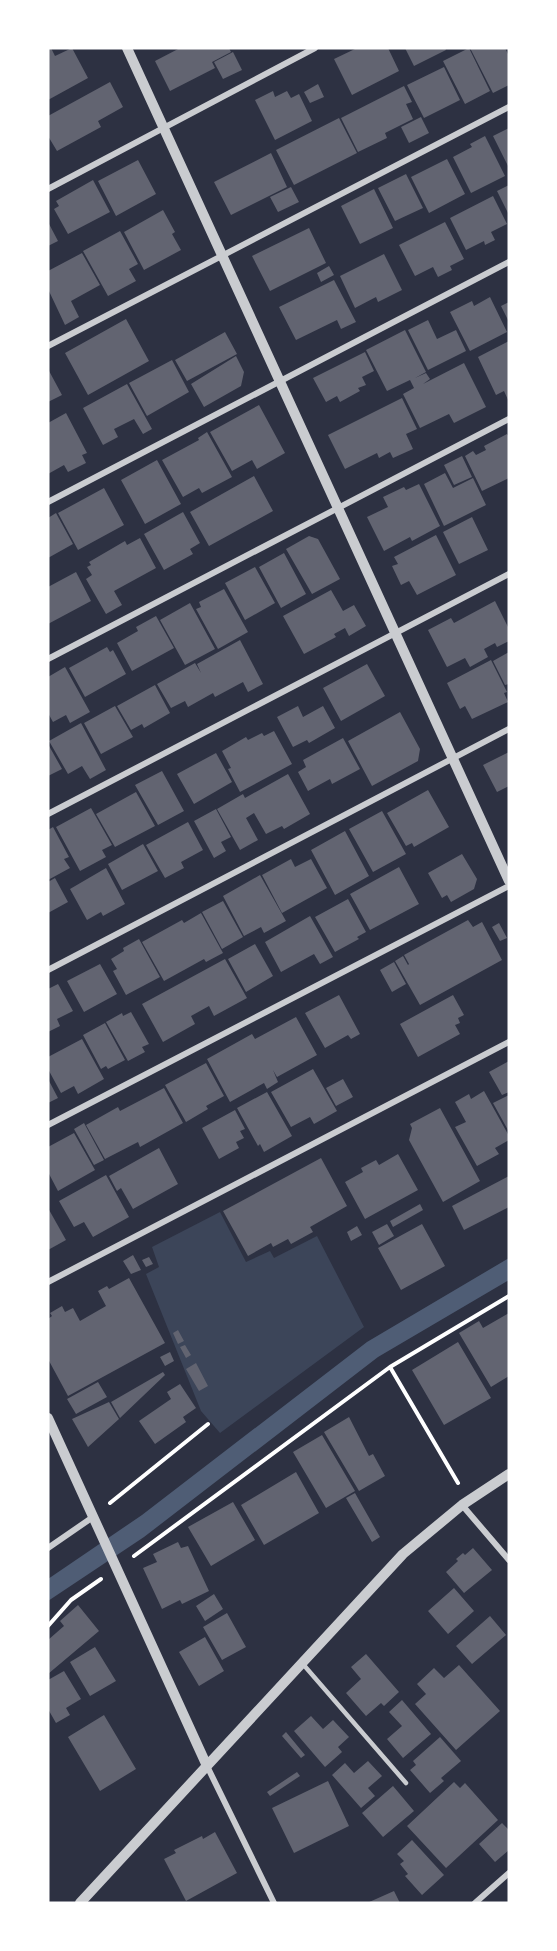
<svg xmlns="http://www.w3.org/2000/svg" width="557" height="1951" viewBox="0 0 557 1951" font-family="'Nunito Sans',sans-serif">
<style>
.green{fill:#3c4559}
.water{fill:#4f5d75}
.building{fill:#626471}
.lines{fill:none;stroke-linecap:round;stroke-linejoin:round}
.path{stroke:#fff;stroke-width:4}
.service{stroke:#caccd0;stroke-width:4.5}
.minor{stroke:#caccd0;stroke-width:6}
.tertiary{stroke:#caccd0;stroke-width:10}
</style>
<rect width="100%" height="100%" fill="#2d3142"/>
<path class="green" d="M220 1212 246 1262 270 1251 274 1258 317 1236 364 1327 220 1433 201 1411 146 1274 159 1267 152 1247Z"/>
<path class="water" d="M509 1258V1280L378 1357 144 1537 48 1601V1579L142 1515 367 1342Z"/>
<path class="building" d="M48 48H51L55 56 72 48 88 78 48 100Z
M180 48H229L231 52 212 62 215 68 170 91 155 61Z
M357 48H388L399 71 352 95 334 59Z
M405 48H445L446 50 414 66Z
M469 48 490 91 465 104 443 61Z
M470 48H505L509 56V85L493 93Z
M233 52 242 70 223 79 214 62Z
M444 67 460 100 424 118 407 85Z
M110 82 123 107 98 121 101 127 57 151 48 136V116Z
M318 84 324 97 310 103 304 92Z
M404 86 412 102 406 104 413 119 385 133 387 138 358 152 341 118Z
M273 91 275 97 287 91 291 98 299 94 312 121 275 140 255 100Z
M421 117 429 133 409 143 401 127Z
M339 118 357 153 294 185 276 150Z
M509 128V168L493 136Z
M485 136 505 176 471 193 453 157 472 147 470 144Z
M271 153 287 187 231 215 214 182Z
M447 159 465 194 429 213 411 177Z
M138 160 156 194 116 216 98 181Z
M406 174 423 208 395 221 378 188Z
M93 180 110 212 68 234 54 209 59 206 56 201Z
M509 185V215L497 191Z
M291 187 299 202 278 212 270 197Z
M374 189 393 228 360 244 341 206Z
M493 196 507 224 491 232 495 240 485 245 484 241 466 250 450 218Z
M163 210 175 232 172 234 181 250 144 270 124 232Z
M48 222 58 241 48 246Z
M445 222 464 259 450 266 452 270 438 277 433 267 415 276 399 245Z
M309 228 326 263 270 291 252 256Z
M120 231 138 264 129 269 136 281 108 296 83 251Z
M82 253 100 285 71 301 79 317 65 325 48 289V271Z
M384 254 402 290 378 302 376 297 355 308 340 276Z
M329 266 334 275 321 282 317 273Z
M334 280 356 322 341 329 337 320 296 340 279 307Z
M490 297 507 332 470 351 450 312 472 301 474 306Z
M509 302V322L501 306Z
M126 319 149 361 88 395 65 353Z
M428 320 437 339 456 330 466 351 428 370 408 330Z
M405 330 426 372 415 378 426 373 430 379 423 384 464 363 486 407 454 423 449 414 420 428 403 394 414 388 410 380 387 391 366 350Z
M225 332 237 354 187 381 175 360Z
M509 341V402L504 391 496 395 478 357Z
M365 352 374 371 362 377 366 385 358 388 360 391 340 402 337 396 326 402 313 378Z
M236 356 244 372 241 386 204 407 191 384Z
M172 360 189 392 147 416 129 383Z
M48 369 62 395 48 402Z
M127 384 152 429 143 434 134 419 114 429 118 437 103 445 83 408Z
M402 398 417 429 406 434 413 449 393 458 390 452 379 458 377 453 345 469 328 435Z
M259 405 285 453 257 469 252 460 232 471 210 432Z
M66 413 87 453 82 455 86 463 68 472 64 465 48 474V423Z
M207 432 232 477 202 493 199 488 183 497 162 460 199 440 198 438Z
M507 434 509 437V478L482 491 465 456 473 451 476 455 486 450 484 446Z
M462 456 472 477 454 485 444 465Z
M157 460 181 504 145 524 121 480Z
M445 473 453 488 473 478 486 505 444 526 424 484Z
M254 476 273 511 209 546 190 512Z
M419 484 440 526 412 541 410 537 384 551 367 517 388 507 383 497 404 487 406 490Z
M104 488 124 525 78 550 58 513Z
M183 512 200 543 190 549 193 554 164 570 144 534Z
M56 513 73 544 48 558V518Z
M472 517 488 550 459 564 443 532Z
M436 535 456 575 417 595 409 581 401 585 392 566 398 564 394 557Z
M309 536 318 539 340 579 312 594 286 549Z
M140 538 156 568 114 591 122 605 106 614 86 579 92 575 87 567 91 565 89 562 125 541 127 545Z
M284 553 306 594 281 608 259 567Z
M255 567 275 603 245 620 225 583Z
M76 572 91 601 48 624V587Z
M224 589 248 632 218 649 196 609 201 607 199 602Z
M331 590 343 611 354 605 366 626 349 636 345 628 334 634 336 637 304 654 283 616Z
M495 601 509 629V641L497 647 495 643 484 649 488 657 470 667 465 658 447 667 428 630 451 618 454 623Z
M190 603 215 649 185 665 160 620Z
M156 616 174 648 132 671 117 643 138 631 136 627Z
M240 640 263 684 248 692 243 682 215 697 213 693 188 707 185 701 171 708 157 684 195 663 201 673 197 664Z
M107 647 110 652 113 650 126 674 85 697 69 668Z
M509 652V684L505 685 493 661Z
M491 660 507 692 504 693 508 702 472 719 465 706 460 709 447 683Z
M367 664 385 696 341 721 323 688Z
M65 667 90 712 70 723 66 715 53 722 48 713V677Z
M155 685 170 713 144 728 142 724 131 730 117 706Z
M115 706 133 737 101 754 84 723Z
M298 706 303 717 323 706 335 728 309 743 307 740 293 747 277 717Z
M400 712 420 749 418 761 372 786 348 741Z
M81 723 106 770 90 779 82 766 68 774 49 741Z
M274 731 292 764 240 792 228 769 231 768 222 751 246 737 248 740 262 733 264 736Z
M343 738 360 769 332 784 330 779 308 791 298 772 306 767 303 760Z
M48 744 62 769 48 776Z
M509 752V786L497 792 483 765Z
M216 753 232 782 194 804 177 774Z
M162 771 184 811 158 825 135 785Z
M288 774 310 814 284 829 282 826 266 834 254 813 246 818 258 840 240 850 217 809 243 794 245 798Z
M428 790 449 827 414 847 412 843 406 846 387 813Z
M136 792 155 826 115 847 96 814Z
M91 808 112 845 102 850 106 857 80 871 56 827Z
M216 809 231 837 221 842 226 851 214 858 194 821Z
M382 811 406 854 373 872 349 829Z
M188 822 203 850 181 862 184 868 165 878 146 845Z
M53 827 69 857 64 859 70 868 48 880V830Z
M345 831 369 876 335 895 311 850Z
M143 844 158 871 122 890 108 864Z
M462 854 477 879 474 889 451 902 447 895 442 898 428 873Z
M291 859 295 867 311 859 327 888 282 913 262 875Z
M399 867 419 904 370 930 350 894Z
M106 868 125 904 103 916 101 912 87 920 70 889Z
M260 875 286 921 264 933 261 927 244 936 223 896Z
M55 878 68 902 48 913V882Z
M348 899 366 932 357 937 359 939 335 952 315 917Z
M223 901 243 937 222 949 202 912Z
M201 913 223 953 206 962 204 959 164 981 142 942 182 920 184 923Z
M310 916 333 957 320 964 314 954 281 972 265 942Z
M468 920 473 927 482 922 502 960 420 1005 395 961 403 956 408 965 409 964 404 955Z
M499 923 507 938 500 941 492 927Z
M139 939 160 977 126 995 113 971 117 969 111 959 124 951 123 948Z
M255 944 273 976 246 992 228 959Z
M225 959 247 998 214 1016 209 1006 191 1016 195 1024 163 1042 142 1004Z
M394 962 406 984 392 992 380 970Z
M100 964 117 994 84 1012 67 981Z
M58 984 73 1011 57 1019 60 1026 48 1032V989Z
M339 995 360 1034 351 1039 348 1035 325 1048 305 1013Z
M453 995 464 1015 458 1018 460 1023 455 1025 460 1034 418 1057 400 1024Z
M131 1012 149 1044 142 1047 145 1052 128 1061 106 1022 122 1013 123 1016Z
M296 1017 317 1055 277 1077 273 1070 278 1082 267 1089 264 1083 230 1102 207 1059 252 1034 255 1039Z
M105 1023 125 1060 108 1069 106 1066 101 1069 83 1035Z
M82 1039 104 1079 78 1094 74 1086 61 1093 48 1069V1057Z
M509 1061V1092L502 1095 489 1072Z
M206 1063 224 1096 206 1106 208 1109 186 1122 165 1085Z
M313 1069 337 1111 314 1124 310 1117 291 1127 271 1092Z
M48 1079 58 1098 48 1103Z
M343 1079 353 1097 336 1106 326 1088Z
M164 1088 183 1123 140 1147 138 1142 105 1159 86 1125 118 1107 120 1111Z
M484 1091 509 1136V1140L495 1148 499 1154 477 1166 455 1127 466 1122 455 1102 469 1094 471 1099Z
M267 1092 292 1136 264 1152 260 1144 258 1146 237 1108Z
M509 1095V1132L493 1103Z
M440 1108 480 1181 443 1202 409 1140 412 1128 410 1124Z
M235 1110 245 1129 240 1131 244 1138 236 1142 239 1148 219 1159 202 1128Z
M84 1123 104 1160 94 1165 74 1129Z
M74 1133 95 1170 58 1191 48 1172V1147Z
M159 1148 178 1184 133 1209 121 1188 117 1191 109 1176Z
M398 1154 418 1190 365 1219 345 1182 363 1172 361 1168 376 1160 379 1165Z
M321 1158 347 1206 310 1227 313 1232 291 1244 288 1239 273 1247 271 1243 248 1256 223 1211Z
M106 1175 129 1217 93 1237 84 1222 74 1227 59 1201Z
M509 1176V1207L464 1230 452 1206Z
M420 1204 423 1210 393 1227 390 1221Z
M48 1208 66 1240 48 1250Z
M387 1224 394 1236 379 1245 372 1232Z
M422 1224 445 1266 401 1290 378 1248Z
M357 1226 362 1235 351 1241 347 1232Z
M133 1255 141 1270 131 1274 123 1261Z
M149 1257 153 1264 146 1267 142 1260Z
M129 1278 165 1343 68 1396 48 1359V1319L52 1316 50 1313 62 1306 65 1312 73 1308 80 1321 106 1306 98 1291 107 1286 109 1289Z
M509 1313V1376L491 1387 459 1333 479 1321 483 1328Z
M178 1330 184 1341 178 1344 173 1333Z
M458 1342 491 1398 444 1425 412 1370Z
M185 1345 191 1355 186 1358 180 1347Z
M170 1352 174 1361 165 1366 160 1357Z
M196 1363 208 1386 199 1391 186 1369Z
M163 1372 165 1375 120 1418 111 1402Z
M98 1382 107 1397 76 1414 67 1399Z
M180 1384 196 1408 183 1417 186 1422 155 1444 139 1421 171 1399 167 1392Z
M109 1402 119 1419 88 1447 72 1419Z
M349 1417 369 1456 373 1454 385 1476 359 1491 324 1432Z
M322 1435 355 1491 326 1508 293 1452Z
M296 1472 319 1513 264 1545 241 1505Z
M355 1493 380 1537 372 1542 346 1498Z
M233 1502 255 1540 211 1566 188 1527Z
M178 1542 181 1548 188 1546 209 1591 182 1604 180 1600 162 1609 143 1568 157 1562 153 1554Z
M473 1548 492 1570 464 1593 446 1572 458 1561 456 1559 463 1553 465 1555Z
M454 1588 474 1611 448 1634 428 1611Z
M214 1594 223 1609 205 1621 196 1606Z
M78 1605 99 1631 48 1674V1640L64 1626 60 1621Z
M227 1613 246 1647 222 1660 203 1627Z
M490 1616 506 1635 472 1664 456 1646Z
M205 1637 224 1671 199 1686 179 1652Z
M95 1647 116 1681 90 1696 70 1662Z
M366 1654 399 1692 384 1706 381 1703 366 1716 346 1693 361 1679 351 1667Z
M459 1665 500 1711 456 1750 415 1704 426 1694 417 1684 434 1668 444 1678Z
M64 1671 81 1699 66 1708 70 1715 56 1723 48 1709V1680Z
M402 1700 431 1734 403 1758 387 1739 402 1726 389 1712Z
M104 1715 136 1769 100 1791 68 1737Z
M311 1716 323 1729 333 1720 349 1737 338 1747 342 1752 325 1767 294 1731Z
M286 1732 305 1755 301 1758 282 1736Z
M440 1737 461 1761 441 1778 444 1781 430 1793 410 1770 416 1765 413 1761Z
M368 1761 382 1776 368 1788 375 1796 361 1808 332 1775 345 1763 354 1773Z
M297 1772 300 1776 270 1796 267 1792Z
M328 1781 349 1826 294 1853 272 1808Z
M454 1782 460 1788 465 1783 498 1820 446 1868 407 1826Z
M393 1786 414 1811 383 1837 362 1813Z
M502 1823 509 1830V1850L495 1862 479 1844Z
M215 1832 237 1873 186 1901 164 1859 176 1853 174 1850 202 1836 203 1839Z
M412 1840 444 1875 422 1895 405 1876 408 1874 400 1864 404 1861 397 1854Z
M394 1891 400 1903H367Z"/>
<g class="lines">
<path class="path" d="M390 1367 458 1483
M110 1503 208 1424
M134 1556 390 1367 509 1296
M48 1626 71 1600 101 1579"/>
<path class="service" d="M302 1663 406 1783"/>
<path class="minor" d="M48 189 315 48
M48 346 509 107
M48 502 509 262
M48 659 509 419
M48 814 509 574
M48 970 509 729
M48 1125 509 886
M48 1282 509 1042
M462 1505 509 1560
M48 1548 93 1517
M207 1766 274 1903
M475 1903 509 1873"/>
<path class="tertiary" d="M127 48 509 881
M48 1418 207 1766
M80 1903 403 1554 462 1505 509 1474"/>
</g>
<rect width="557" height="1951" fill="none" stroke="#ffffff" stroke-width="99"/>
</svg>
